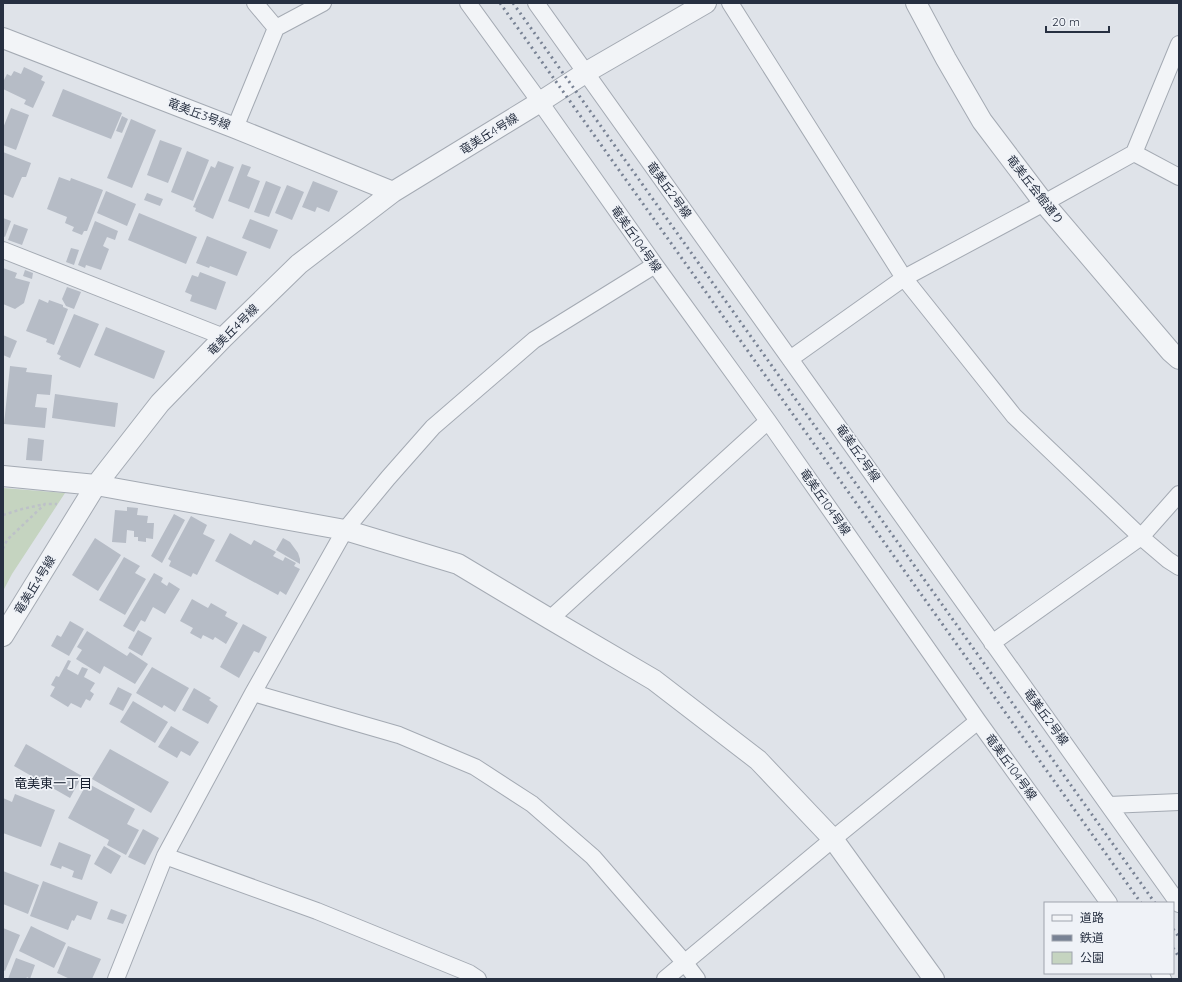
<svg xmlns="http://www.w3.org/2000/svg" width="1182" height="982" viewBox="0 0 1182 982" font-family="Quicksand,'Noto Sans JP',sans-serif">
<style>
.green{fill:#c5d4c0}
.building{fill:#b6bcc6}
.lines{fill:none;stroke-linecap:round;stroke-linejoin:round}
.minor-casing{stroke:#a4aab3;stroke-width:18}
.tertiary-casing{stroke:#a4aab3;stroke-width:22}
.path{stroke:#bdc1c8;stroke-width:2.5;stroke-dasharray:3 3;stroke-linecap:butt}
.minor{stroke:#f2f4f7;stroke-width:16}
.tertiary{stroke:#f2f4f7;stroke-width:20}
.rail{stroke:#788294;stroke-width:3;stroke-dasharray:2 4;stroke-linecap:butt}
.labels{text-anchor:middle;stroke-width:3.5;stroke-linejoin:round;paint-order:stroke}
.street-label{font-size:12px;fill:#273041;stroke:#eff2f7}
.neighbourhood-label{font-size:13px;fill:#192232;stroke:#eff2f7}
</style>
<rect width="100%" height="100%" fill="#dfe3e9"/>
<path class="green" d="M3 488 65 493 12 574 3 591Z"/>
<path class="building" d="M24 67 43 76 41 80 45 82 33 108 24 104 26 100 3 89V82L7 74 11 76 14 71 21 74Z
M63 89 122 113 111 139 52 116Z
M11 108 29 115 16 150 3 145V128Z
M122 116 128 119 122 133 116 131Z
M131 119 156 130 132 188 107 178Z
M160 140 182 148 168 183 147 175Z
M187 151 209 160 193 201 171 192Z
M3 152 31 163 26 177H22L13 198 3 194Z
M218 161 234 167 213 219 195 211 196 208 193 207 211 166 215 168Z
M242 164 251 167 247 176 260 181 249 209 228 201Z
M59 177 70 181 71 178 103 190 87 231H84L82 235 72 231 74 227 65 223 67 217 47 209Z
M266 181 281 187 269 217 254 212Z
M313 181 338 191 329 212 317 207 315 212 302 207Z
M287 185 304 192 292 220 275 213Z
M106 191 136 204 127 226 97 213Z
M147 193 163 199 160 206 144 200Z
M139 213 197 237 186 264 128 240Z
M3 218 11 221 5 237 3 236Z
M250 219 278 230 270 249 242 238Z
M95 221 118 231 115 240 107 237 103 246 109 249 101 270 86 265 85 268 78 265Z
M14 224 28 229 22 245 8 240Z
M207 236 247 252 237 276 210 266 209 268 196 263Z
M71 248 79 250 74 265 66 262Z
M3 268 17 273 15 278 30 282 24 303 15 309 3 304Z
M25 270 33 273 32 279 23 276Z
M200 272 226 282 216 310 190 301 192 295 185 292 192 275 198 277Z
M67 287 81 292 74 309 66 306 62 299Z
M39 299 48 303 49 300 63 305V307L68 309 54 345 46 342 47 339 26 331Z
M74 314 99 324 80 368 59 359 61 356 57 354Z
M106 327 165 351 154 379 94 355Z
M3 335 17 341 10 358 3 355Z
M10 366 27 368 26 372 52 375 50 395 37 394 35 407 47 408 45 428 4 424Z
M55 394 118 403 115 427 52 418Z
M28 438 44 440 42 461 26 460Z
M127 507 138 508 137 515 148 516 147 523H154L153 539 146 538V542L138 541V537H134V531L127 530 126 543 112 542 115 510 127 511Z
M174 514 185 520 162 563 151 556Z
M191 516 207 525 203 534 215 540 197 575 193 573 191 577 169 566 171 561 168 559Z
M230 533 251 545 254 540 276 552 273 556 283 561 285 557 296 563 294 566 300 569 286 595 280 591 278 595 215 561Z
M95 538 121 555 98 591 72 575Z
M283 538 290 542 298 553 300 559V564L276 550Z
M124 557 140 566 135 573 146 579 125 615 99 600Z
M154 573 163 578 161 582 167 586 169 582 180 589 165 614 153 607 145 622 141 620 134 632 123 626Z
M192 599 208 608 211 603 227 612 225 616 238 623 226 644 215 637 213 640 203 635 201 639 190 633 193 628 180 621Z
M70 621 84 629 69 656 51 646 57 635 61 637Z
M243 624 267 637 259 653 254 651 239 678 220 667Z
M138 630 152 638 142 656 128 648Z
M87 631 127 656 130 652 148 664 135 684 104 666 100 674 76 659 82 650 77 647Z
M68 660 71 661 67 669 78 675 82 667 88 669 84 677 95 683 90 691 94 694 90 701 86 699 81 708 71 703 68 707 50 696 55 687 51 685 56 676 59 677Z
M152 667 189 688 175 712 164 705 162 708 136 693Z
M118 687 132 694 123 711 109 704Z
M194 688 211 698 209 700 218 706 208 724 182 710Z
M133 701 168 722 155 743 120 722Z
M171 726 199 742 190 756 181 751 177 758 158 747Z
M26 744 82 776 70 798 14 766Z
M110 749 169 782 151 813 92 779Z
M87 783 135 809 127 824 139 830 126 855 107 845 109 840 68 818Z
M15 794 55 810 41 847 3 833V798L12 802Z
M143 829 159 838 145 865 128 857Z
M59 842 91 855 82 880 72 877 74 871 62 866 61 869 50 865Z
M104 846 121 856 111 874 94 864Z
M3 871 39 885 28 914 3 904Z
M43 881 98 902 91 920 77 915 74 921 72 920 68 930 30 916Z
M111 909 127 915 123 924 107 919Z
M31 926 66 943 54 968 19 951Z
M3 928 20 935 5 971 3 970Z
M68 946 101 959 92 979H70L57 973Z
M16 958 35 965 30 979 27 977 26 979H8Z"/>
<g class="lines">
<g class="minor-casing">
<path id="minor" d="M255 3 276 28 323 3
M468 3 540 102 655 265 768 421 978 721 1109 903
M536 3 1179 904
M730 3 904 278 1014 416 1141 537 1168 560 1179 567
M235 128 276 28
M1134 153 1179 177
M3 250 224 337
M790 359 904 278 1044 203 1134 153 1179 44
M550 619 768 421
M992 643 1141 537 1179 494
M253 693 399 735 475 767 532 804 593 857 685 963 697 979
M1109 805 1179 802
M165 856 317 911 469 973 478 979
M1159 973 1163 979
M116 979 165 856 253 693 345 530 388 478 433 427 534 340 655 265
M665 979 833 839 978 721"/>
</g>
<g class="tertiary-casing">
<path id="tertiary" d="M916 3 946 59 982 121 1044 203 1171 352 1179 359
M3 38 235 128 393 192
M3 476 96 485 345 530 458 564 550 619 654 680 758 760 833 839 934 979
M3 636 96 485 160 403 224 337 299 264 393 192 540 102 585 73 706 3"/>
</g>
<path class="path" d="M3 515 22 509 45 504
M3 549 7 540 45 504H57"/>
<use href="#minor" class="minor"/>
<use href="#tertiary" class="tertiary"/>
<path class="rail" d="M500 3 1141 903
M513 3 1155 903
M1173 929 1179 937
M1173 948 1179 957"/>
</g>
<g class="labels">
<g class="street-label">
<text transform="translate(199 114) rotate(21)" y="4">竜美丘3号線</text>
<text transform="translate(489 134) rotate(-32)" y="4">竜美丘4号線</text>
<text transform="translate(669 190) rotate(54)" y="4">竜美丘2号線</text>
<text transform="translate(1035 190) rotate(52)" y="4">竜美丘会館通り</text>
<text transform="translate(636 239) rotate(55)" y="4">竜美丘104号線</text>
<text transform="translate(233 330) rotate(-45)" y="4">竜美丘4号線</text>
<text transform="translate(858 453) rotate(55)" y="4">竜美丘2号線</text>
<text transform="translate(825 502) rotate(55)" y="4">竜美丘104号線</text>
<text transform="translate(35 585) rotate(-58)" y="4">竜美丘4号線</text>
<text transform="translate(1046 717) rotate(54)" y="4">竜美丘2号線</text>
<text transform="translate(1011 767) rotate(54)" y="4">竜美丘104号線</text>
</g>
<g class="neighbourhood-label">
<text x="53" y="788">竜美東一丁目</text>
</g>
</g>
<rect width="1182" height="982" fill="none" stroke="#273041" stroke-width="8"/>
<rect x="1044" y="902" width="130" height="72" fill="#eff2f7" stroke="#9fa4ae"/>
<rect x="1052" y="915" width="20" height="6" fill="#f2f4f7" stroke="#9fa4ae"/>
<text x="1080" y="922" font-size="12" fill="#273041">道路</text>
<rect x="1052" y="935" width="20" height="6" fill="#788294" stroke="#9fa4ae"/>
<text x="1080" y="942" font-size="12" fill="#273041">鉄道</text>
<rect x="1052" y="952" width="20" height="12" fill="#c5d4c0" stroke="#9fa4ae"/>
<text x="1080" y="962" font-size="12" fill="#273041">公園</text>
<path d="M1046 26v6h63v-6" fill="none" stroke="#273041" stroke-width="2"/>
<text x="1052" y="26" font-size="12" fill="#273041" stroke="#eff2f7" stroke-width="3" paint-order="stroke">20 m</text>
</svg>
